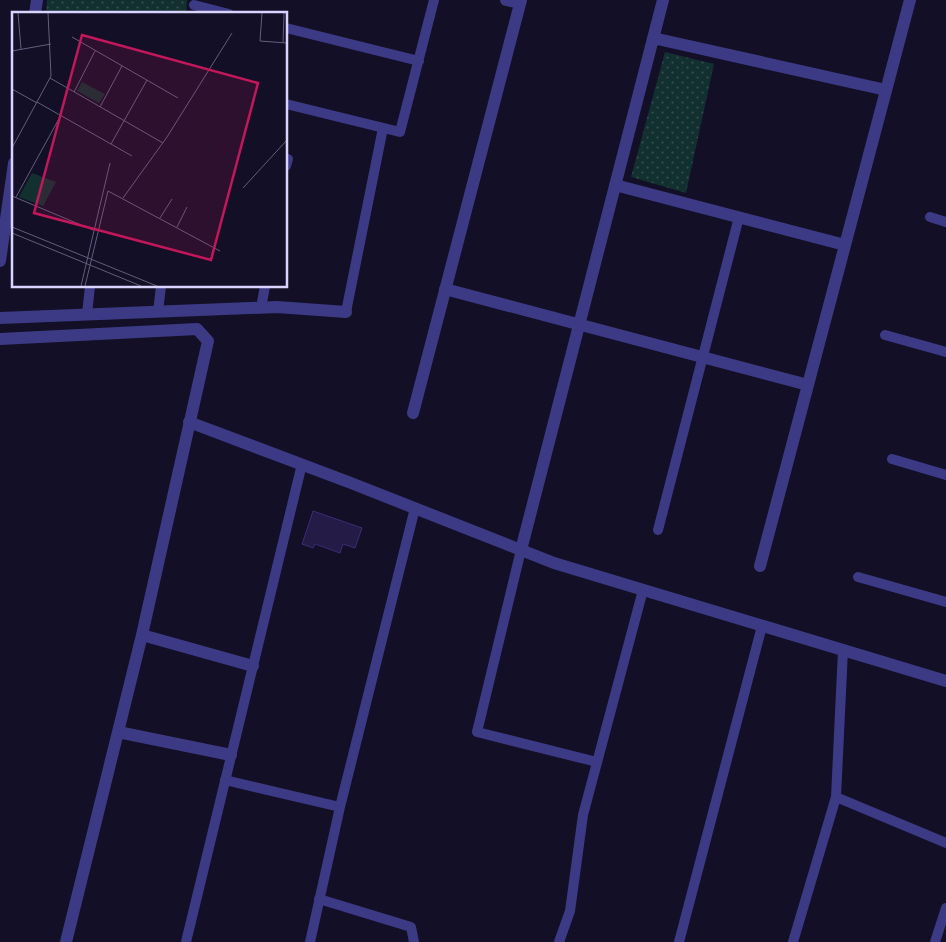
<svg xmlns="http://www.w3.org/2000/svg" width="946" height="942" viewBox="0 0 946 942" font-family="'Sofia Sans Condensed',sans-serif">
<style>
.grass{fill:url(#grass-dots)}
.building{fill:#241b47;stroke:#3b2d73}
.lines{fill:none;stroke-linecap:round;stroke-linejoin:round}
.lane{stroke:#3d3a85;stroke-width:10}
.street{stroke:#3d3a85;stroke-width:12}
.inset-road{fill:none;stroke:#625e7d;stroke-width:1}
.view{fill:#c2185b;fill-opacity:0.15;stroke:#c2185b;stroke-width:2.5}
.inset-edge{fill:none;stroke:#d9d4ff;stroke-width:2.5}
</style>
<defs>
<pattern id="grass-dots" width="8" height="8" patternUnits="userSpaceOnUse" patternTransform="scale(1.25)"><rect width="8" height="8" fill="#12302f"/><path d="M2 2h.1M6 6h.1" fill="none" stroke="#344d4e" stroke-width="1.8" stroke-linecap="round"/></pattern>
</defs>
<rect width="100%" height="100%" fill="#130f26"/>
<path class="grass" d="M47 0H187L186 14H46Z
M665 52 714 64 686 193 631 177Z"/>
<path class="building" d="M313 511 362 528 355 548 343 544 340 553 315 544 313 548 302 544Z"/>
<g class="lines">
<path class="lane" d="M194 5 229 14
M286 28 419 61
M286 104 400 132 434 0
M286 166 288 159
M930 217 946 222
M261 308 265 286
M158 312 161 286
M346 312 383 128
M87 314 90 286
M885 335 946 352
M892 459 946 475
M658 530 739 217
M521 550 477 732 597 762
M858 577 946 602
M225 780 340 807
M836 797 946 843
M319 899 411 927 414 942
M186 942 302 464
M310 942 340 807 415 508
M559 942 570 911 583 815 643 590
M679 942 762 626
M793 942 836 797 843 650
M935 942 946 908"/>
<path class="street" d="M506 0 520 3
M35 14 37 0
M653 38 886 90
M615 185 845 245
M0 261 14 163
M445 289 808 385
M0 318 277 307 346 312
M0 339 197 329 208 341 142 635 66 942
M413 413 521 0
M189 422 351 483 554 563 946 681
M521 550 663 0
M760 566 910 0
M142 635 253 666
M118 732 231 755"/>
</g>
<g transform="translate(12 12)">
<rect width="275" height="275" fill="#130f26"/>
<path d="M70 70 93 82 87 91 65 79ZM20 161 44 170 31 194 7 185Z" fill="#12302f"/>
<path class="inset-road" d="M6 1 9 37M250 1 248 29 275 31M60 25 166 86M271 31 272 1M0 39 39 32M38 66 151 131M0 77 25 91M62 80 83 39M25 90 120 144M88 95 110 54M99 132 135 68M0 136 39 64 36 1M231 176 275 128M0 184 81 218M4 185 49 103M111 186 155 125 220 21M148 206 160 187M0 215 145 274M165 215 175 195M0 221 129 274M69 274 98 151M73 274 96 179 208 239"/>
<path class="view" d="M70 23 246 71 199 248 22 201Z"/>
<rect width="275" height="275" class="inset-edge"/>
</g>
</svg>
